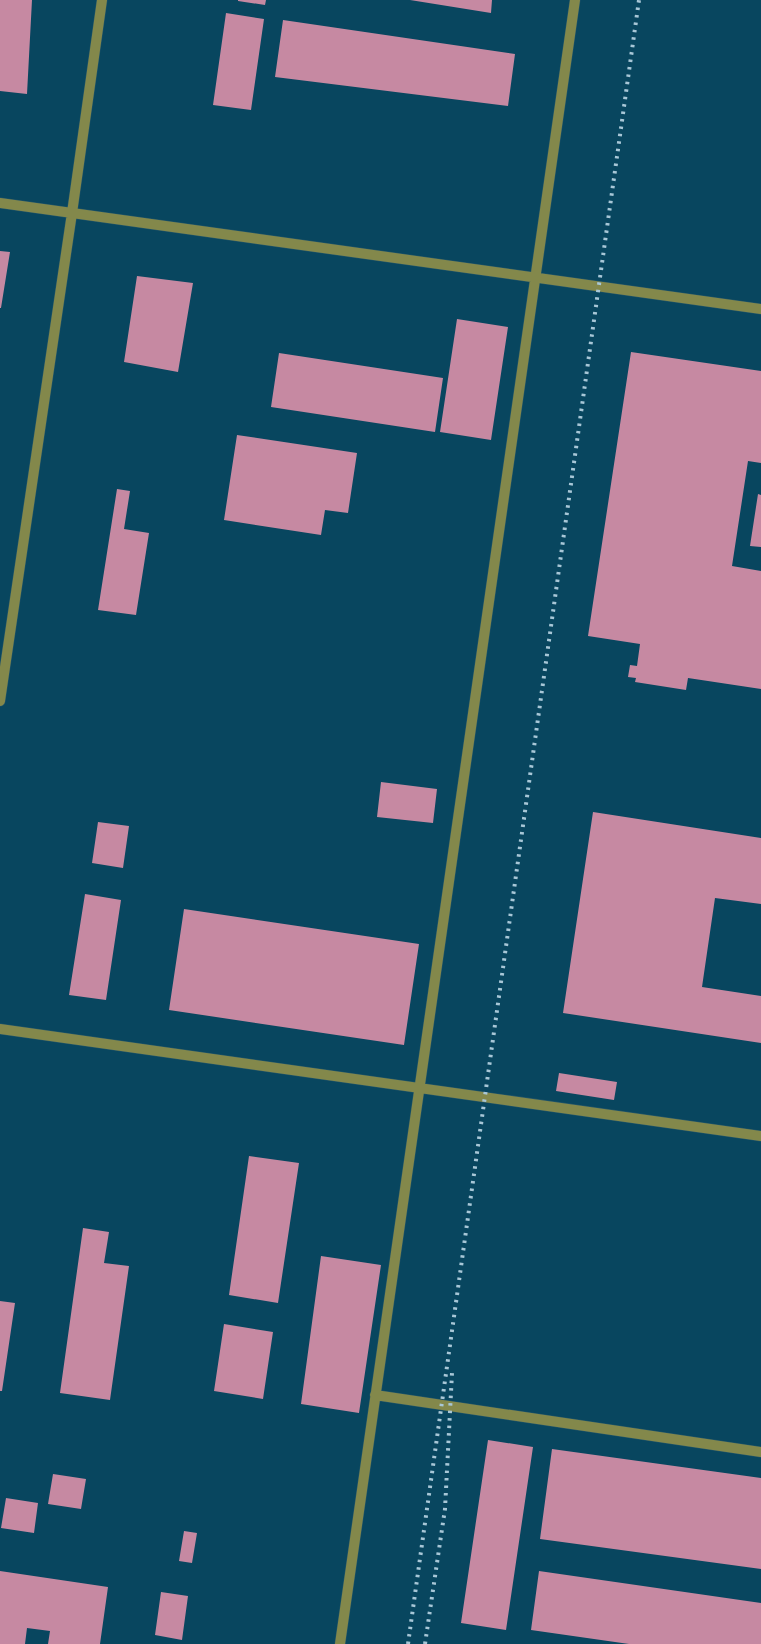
<svg xmlns="http://www.w3.org/2000/svg" width="761" height="1644" viewBox="0 0 761 1644" font-family="'Sofia Sans Condensed',sans-serif">
<style>
.built{fill:#08465f}
.building{fill:#c689a2}
.lines{fill:none;stroke-linecap:round;stroke-linejoin:round}
.lane-casing{stroke:#24566b;stroke-width:11}
.lane{stroke:#83884b;stroke-width:10}
.rail{stroke:#a8c7d7;stroke-width:4;stroke-dasharray:2.5 5;stroke-linecap:butt}
</style>
<rect width="100%" height="100%" fill="#03394f"/>
<path class="built" d="M0 0H761V1644H0Z"/>
<path class="building" d="M0 0H32L27 94 0 91Z
M238 0H266L265 5 238 1Z
M410 0H492L491 13Z
M226 13 264 19 251 110 213 105Z
M283 20 515 54 508 106 275 77Z
M0 251 10 252 1 308H0Z
M137 276 193 283 178 372 124 362Z
M457 319 508 327 491 440 440 432Z
M631 352 761 371V463L748 461 732 566 761 571V689L688 678 686 690 635 682 636 678 628 677 630 665 637 666 640 644 588 636Z
M279 353 443 378 435 432 271 407Z
M237 435 357 453 348 513 325 510 321 535 224 520Z
M117 489 130 491 124 529 149 533 136 615 98 610Z
M758 494 761 495V547L750 546Z
M381 782 437 789 433 823 377 817Z
M593 812 761 838V904L715 898 702 987 761 996V1043L563 1013Z
M98 822 129 826 123 868 92 863Z
M85 894 121 900 106 1000 69 995Z
M184 909 419 944 404 1045 169 1010Z
M559 1073 617 1082 614 1100 556 1091Z
M249 1156 299 1163 278 1303 229 1295Z
M83 1228 109 1232 104 1263 129 1266 110 1400 60 1393Z
M321 1256 381 1265 359 1413 301 1404Z
M0 1301 15 1303 2 1391H0Z
M224 1324 273 1332 263 1399 214 1391Z
M488 1440 533 1447 506 1630 461 1623Z
M552 1449 761 1478V1569L540 1539Z
M53 1474 86 1479 81 1509 48 1504Z
M6 1498 38 1503 34 1533 1 1528Z
M184 1531 197 1533 192 1563 179 1561Z
M0 1571 108 1587 100 1644H48L50 1631 27 1628 25 1644H0Z
M539 1571 761 1603V1644H629L531 1630Z
M161 1592 188 1596 182 1640 155 1635Z"/>
<g class="lines">
<g class="lane-casing">
<path id="lane" d="M0 203 761 309
M0 701 72 213 102 0
M0 1029 761 1136
M375 1395 761 1452
M340 1644 575 0"/>
</g>
<use href="#lane" class="lane"/>
<path class="rail" d="M408 1644 639 0
M425 1644 445 1509 452 1373"/>
</g>
</svg>
